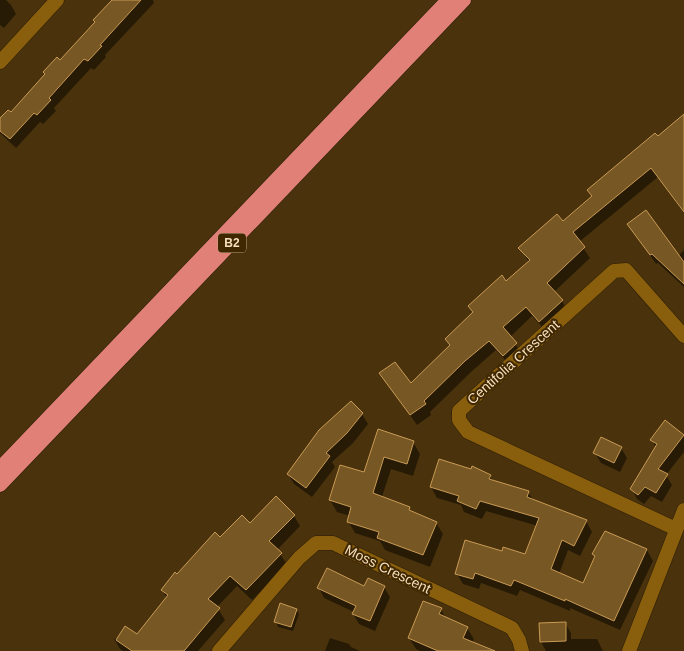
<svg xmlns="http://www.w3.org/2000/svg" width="684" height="651" viewBox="0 0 684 651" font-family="Arial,sans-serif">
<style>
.shadow{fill:#0007}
.building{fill:#775723;stroke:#c99a55}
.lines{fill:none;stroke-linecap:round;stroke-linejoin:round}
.minor-casing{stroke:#2a1c06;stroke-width:15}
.trunk-casing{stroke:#2a1c06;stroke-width:15}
.minor{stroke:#895e0c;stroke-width:14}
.trunk{stroke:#e08076;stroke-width:14}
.labels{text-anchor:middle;stroke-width:4;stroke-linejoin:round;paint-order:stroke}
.shield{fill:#3f2801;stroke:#c0a785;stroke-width:1}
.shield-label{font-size:12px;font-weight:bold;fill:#f7debd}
.street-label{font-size:14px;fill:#f7debd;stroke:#3f2801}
</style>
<rect width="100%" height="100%" fill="#4a330c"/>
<path class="shadow" d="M0 0H6L11 5 16 14 4 28 0 25Z
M114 0H153L154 3 105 55 106 57 94 70 91 68 54 108 56 111 43 124 40 122 16 148 0 133V120L11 114 96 23Z
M684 115V213L658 177 579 242 590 258 554 292 562 301 568 312 546 331 532 316 510 337 522 354 510 365 496 350 471 372 430 412 431 415 417 425 381 374 411 385 451 346 446 339 474 314 469 306 506 283 529 262 520 248 562 222Z
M629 224 678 256 684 250V287L658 263 656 264Z
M362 414 368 424 353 443 332 462 335 467 312 497 294 484 288 474Z
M379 431 413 442 420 454 413 476 391 469 382 497 409 508 412 513 436 523 443 534 430 567 385 550 380 541 355 533 348 521 350 516 337 512 330 500 364 474Z
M684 435V452L666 475 672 485 662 502 651 496 644 504 637 499 632 489 656 448 652 440Z
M621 448 627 458 620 472 601 463 595 453Z
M490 476 494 482 528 492 534 501 586 521 592 532 580 556 568 550 559 574 584 584 595 558 593 554 606 532 647 550 653 561 620 630 570 608V611L520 590 517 596 481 583 479 589 463 584 457 574 526 556 538 526 486 511 482 519 464 512 461 505 437 498 431 487Z
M294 516 300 526 277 550 287 564 252 600 237 586 217 607 225 620 198 651H123L120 649 114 639 137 635 167 598 162 590 220 539 250 525Z
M384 587 390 597 375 631 359 624 353 614 354 612 324 598 319 588Z
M441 609 446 619 467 628 474 639 472 643 492 651H420L416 649 409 638Z
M296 610 299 614 293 631 278 627 276 622Z
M565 623 571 633V639H597L603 651H546L541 642Z
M330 638 349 644 351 647 360 651H325Z"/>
<path class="building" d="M112 0H141L100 45 102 46 88 61 84 59 49 98 51 100 37 115 34 113 10 139 0 131V118L8 110 11 112 45 74 43 72 57 57 60 60 95 22 93 20Z
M684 114V212L651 168 573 232 585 247 547 283 563 300 539 322 526 307 503 327 517 343 503 356 489 341 465 361 424 401 426 404 410 415 379 373 395 362 411 383 450 345 445 339 473 312 468 306 502 275 506 281 530 260 518 248 557 214 563 221 592 196 587 190 655 133 658 136Z
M646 210 684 262V284L652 254 650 255 627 224Z
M351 401 363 413 347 433 326 453 330 456 306 488 287 474 319 430Z
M665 420 684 435 658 469 668 474 656 493 645 487 638 495 630 489 657 444 650 440Z
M378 429 414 441 407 464 384 457 373 493 410 507 409 510 437 522 423 555 377 538 379 532 347 522 351 507 329 500 340 465 364 472Z
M601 437 622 447 614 463 593 453Z
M439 459 471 469 472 466 491 475 489 479 529 491 527 497 587 520 574 546 562 540 551 569 583 583 595 556 592 554 605 531 647 549 614 621 565 599V601L514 580 511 586 475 573 473 579 455 574 465 540 502 551 503 547 525 554 539 518 480 501 476 509 457 501 459 496 430 487Z
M276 496 295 515 269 541 282 553 246 590 230 576 208 599 220 608 184 651H132L116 640 125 626 137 634 168 595 161 590 175 572 177 574 215 532 220 537 242 515 250 523Z
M327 568 364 586 368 578 385 586 370 621 352 614 356 606 317 588Z
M423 601 442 608 439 614 468 627 463 638 495 651H438L408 638Z
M280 603 297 609 291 627 274 622Z
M566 622V641L540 642 539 623Z"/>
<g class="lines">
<g class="minor-casing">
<path id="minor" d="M0 62 57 0
M676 529 468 432 459 420V411L614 271 626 270 684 336
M219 651 299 558 316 543H333L512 628 519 640 522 651
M629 651 684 510"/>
</g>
<g class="trunk-casing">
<path id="trunk" d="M0 468 448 0
M0 485 464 0"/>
</g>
<use href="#minor" class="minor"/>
<use href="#trunk" class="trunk"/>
</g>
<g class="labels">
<rect class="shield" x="218" y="233.5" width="28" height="19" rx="4"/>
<g class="shield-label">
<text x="232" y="247">B2</text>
</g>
<g class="street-label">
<text transform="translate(513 362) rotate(-42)" y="5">Centifolia Crescent</text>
<text transform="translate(388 569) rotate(26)" y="5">Moss Crescent</text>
</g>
</g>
</svg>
